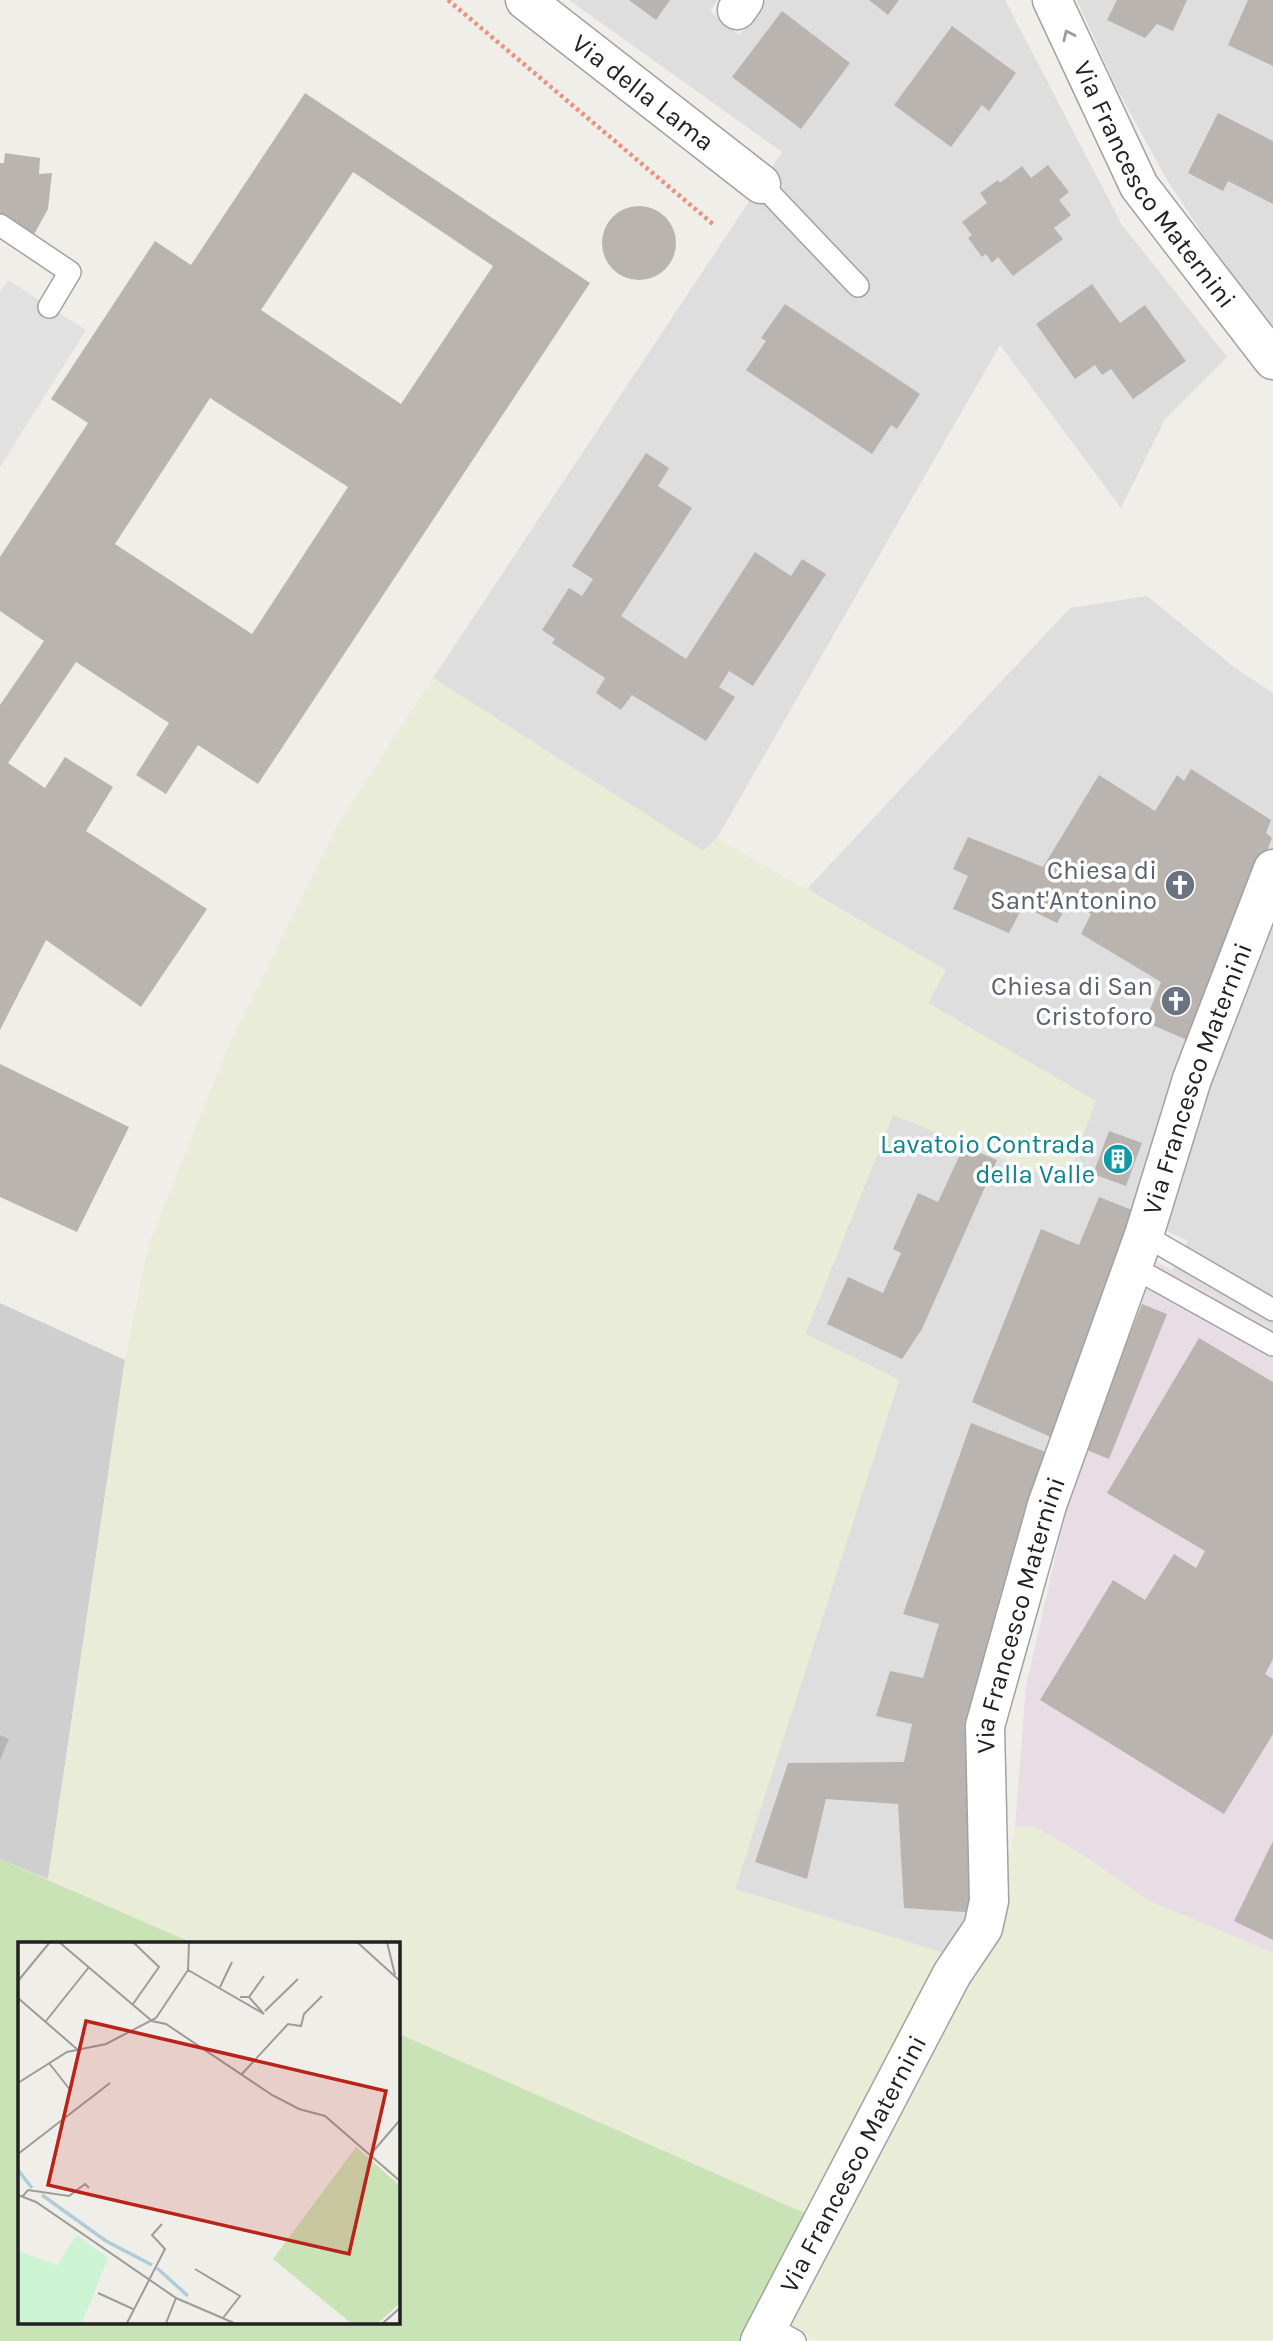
<svg xmlns="http://www.w3.org/2000/svg" width="1273" height="2341" viewBox="0 0 1273 2341" font-family="Karla,sans-serif">
<style>
.residential{fill:#dfdede}
.industrial{fill:#e8dce5}
.religious{fill:#cfcfcf}
.farmland{fill:#e9ecd7}
.grass{fill:#c9e3b6}
.parking{fill:#e1e1e1}
.building{fill:#b9b4af;fill-rule:evenodd}
.lines{fill:none;stroke-linecap:round;stroke-linejoin:round}
.lane-casing{stroke:#a2a2a2;stroke-width:24}
.street-casing{stroke:#a2a2a2;stroke-width:41}
.path{stroke:#ea9280;stroke-width:4.5;stroke-dasharray:3.5 3.5;stroke-linecap:butt}
.lane{stroke:#fff;stroke-width:21}
.street{stroke:#fff;stroke-width:38}
.oneway{stroke:#9b9b9b}
.labels{text-anchor:middle;stroke-width:7;stroke-linejoin:round;paint-order:stroke}
.street-label{font-size:26px;fill:#212121;stroke:#fff}
.worship-label{font-size:26px;fill:#5b616d;stroke:#fff;text-anchor:end}
.culture-label{font-size:26px;fill:#0d838f;stroke:#fff;text-anchor:end}
.inset-river{fill:none;stroke:#afccd8;stroke-width:3.5}
.inset-road{fill:none;stroke:#9d9c99;stroke-width:2}
.view{fill:#b92319;fill-opacity:0.15;stroke:#b92319;stroke-width:3.5}
.inset-edge{fill:none;stroke:#212121;stroke-width:3.5}
</style>
<rect width="100%" height="100%" fill="#f0eee9"/>
<path class="residential" d="M569 0H718L710 11 739 35 766 0H1005L1122 225 1227 357 1165 419 1121 508 1000 345 717 838 703 851 433 678 782 152Z
M1077 0H1273V339L1167 180 1115 85Z
M1147 596 1235 668 1273 693V849L970 1732 981 1913 947 1954 734 1889 899 1380 805 1334 893 1115 1065 1183 928 1003 945 970 807 889 1070 608Z
M1273 880V1328L1172 1271 1188 1241 1154 1225Z"/>
<path class="industrial" d="M1157 1262 1273 1328V1953L1147 1900 1088 1858 1034 1826 1015 1827 1026 1686 1072 1484Z"/>
<path class="religious" d="M0 1303 125 1360 48 1879 0 1859Z"/>
<path class="farmland" d="M433 678 703 851 717 838 946 970 928 1003 1096 1101 1066 1183 893 1115 805 1334 899 1380 735 1889 947 1954 807 2214 397 2033V1944H195L48 1879 125 1360 149 1244 232 1038 341 819Z
M1034 1826 1088 1858 1147 1900 1273 1953V2341H820L787 2325 995 1925 1015 1827Z"/>
<path class="grass" d="M0 1859 195 1944H19V2322H397V2033L807 2214 741 2341H0Z"/>
<path class="parking" d="M8 280 86 330 0 467V292Z"/>
<path class="building" d="M629 0H670L656 20Z
M869 0H899L888 15Z
M1117 0H1187L1173 31 1157 24 1145 38 1107 20Z
M1248 0H1273V66L1228 45Z
M782 11 850 63 801 129 732 77Z
M952 26 1016 73 989 111 982 105 951 147 894 105Z
M305 93 590 283 258 784 198 745 166 794 136 775 169 723 76 662 8 763 45 788 65 757 113 787 86 831 207 909 141 1007 46 940 0 1030V705L44 641 0 611V557L88 423 51 399 155 241 191 265ZM353 172 493 266 401 404 261 310ZM210 398 348 487 252 634 115 544Z
M1218 113 1273 141V204L1228 181 1223 191 1188 173Z
M5 153 40 158 39 174 52 173 48 209 32 238 0 215V163H4Z
M1048 165 1069 192 1059 200 1071 215 1054 228 1063 239 1013 276 998 257 992 263 986 254 982 257 968 238 972 235 962 222 987 203 980 193 998 180 1000 183 1022 166 1031 178Z
M602 243a37 37 0 1 1 74 0a37 37 0 1 1-74 0Z
M1092 284 1120 323 1145 305 1186 361 1133 399 1111 369 1102 375 1095 365 1075 379 1036 324Z
M785 304 920 394 897 429 891 425 872 454 746 370 766 341 761 338Z
M646 453 669 468 658 486 692 508 621 616 686 659 755 552 791 576 802 559 826 574 753 686 729 671 719 687 735 697 706 741 632 695 621 710 596 693 605 678 552 643 555 639 542 630 569 588 582 596 593 579 572 566Z
M1191 769 1271 820 1266 833 1272 838 1192 1042 1145 1022 1161 982 1081 934 1091 914 1070 901 1057 923 1023 906 1009 933 953 909 968 876 953 869 968 837 1043 867 1099 775 1155 811 1177 775 1184 781Z
M0 1064 129 1127 77 1232 0 1197Z
M1109 1131 1142 1143 1126 1186 1093 1174Z
M964 1146 997 1160 922 1329 902 1359 827 1324 848 1277 883 1293 901 1253 893 1249 918 1193 938 1202Z
M1099 1197 1137 1212 1055 1439 972 1402 1041 1229 1079 1245Z
M1142 1304 1167 1314 1109 1459 1084 1449Z
M1199 1338 1273 1382V1659L1265 1674 1273 1679V1734L1224 1814 1040 1700 1113 1580 1145 1600 1174 1554 1196 1568 1205 1551 1107 1493Z
M971 1423 1051 1454 966 1734 980 1913 904 1908 898 1804 826 1799 807 1879 755 1862 788 1763 904 1762 912 1724 876 1716 890 1671 923 1678 939 1624 903 1614Z
M0 1735 9 1739 0 1760Z
M1273 1841V1940L1234 1921Z"/>
<g class="lines">
<g class="lane-casing">
<path id="lane" d="M761 184 858 286
M0 225 70 272 49 307
M1144 1235 1273 1310
M1133 1267 1273 1345
M768 2326 795 2341"/>
</g>
<g class="street-casing">
<g id="street">
<path id="s1" d="M525 0 761 184"/>
<path id="s2" d="M1052 0 1139 186 1273 360"/>
<path d="M737 10 744 0"/>
<path id="s3" d="M760 2341 952 1974 983 1928 989 1901 985 1726 1047 1505 1144 1235 1192 1079 1273 869"/>
</g>
</g>
<path class="path" d="M448 0 713 224"/>
<use href="#lane" class="lane"/>
<use href="#street" class="street"/>
</g>
<defs><path id="oneway-chevron" d="M-2-3.5L2.5 0L-2 3.5" fill="none" stroke-width="1.6" stroke-linecap="round" stroke-linejoin="round" transform="scale(1.75)"/></defs>
<use class="oneway" href="#oneway-chevron" transform="translate(1068 35) rotate(-115)"/>
<defs>
<g id="church-disc" transform="scale(1.575)"><circle r="9.5" fill="#6b7280" stroke="#fff"/><path d="M-1.2-6h2.4v3.5h3.3v2.4h-3.3V6h-2.4V-.1h-3.3v-2.4h3.3Z" fill="#fff"/></g>
<g id="building-disc" transform="scale(1.575)"><circle r="9.5" fill="#0f9aa8" stroke="#fff"/><path d="M-4-6H4V6H1V3H-1V6H-4ZM-2.5-4.3h1.7v1.8h-1.7ZM.8-4.3h1.7v1.8H.8ZM-2.5-1h1.7V.8h-1.7ZM.8-1h1.7V.8H.8Z" fill="#fff"/></g>
</defs>
<g fill-rule="evenodd">
<use href="#church-disc" x="1180" y="885"/>
<use href="#church-disc" x="1176" y="1001"/>
<use href="#building-disc" x="1118" y="1159"/>
</g>
<g class="labels">
<g class="street-label">
<text dy="9" stroke="none"><textPath href="#s1" startOffset="150">Via della Lama</textPath></text>
<text dy="9" stroke="none"><textPath href="#s2" startOffset="212">Via Francesco Maternini</textPath></text>
<text dy="9" stroke="none"><textPath href="#s3" startOffset="1354">Via Francesco Maternini</textPath></text>
<text dy="9" stroke="none"><textPath href="#s3" startOffset="788">Via Francesco Maternini</textPath></text>
<text dy="9" stroke="none"><textPath href="#s3" startOffset="200">Via Francesco Maternini</textPath></text>
</g>
<g class="worship-label">
<text x="1157" y="879">Chiesa di<tspan x="1157" dy="30">Sant'Antonino</tspan></text>
<text x="1153" y="995">Chiesa di San<tspan x="1153" dy="30">Cristoforo</tspan></text>
</g>
<g class="culture-label">
<text x="1095" y="1153">Lavatoio Contrada<tspan x="1095" dy="30">della Valle</tspan></text>
</g>
</g>
<g transform="translate(18 1942)">
<rect width="382" height="382" fill="#f0eee9"/>
<path d="M338 205 381 243V362L360 381H333L255 317Z" fill="#c9e3b6"/>
<path d="M59 293 90 316 64 381H0V309L39 323Z" fill="#ccf4d2"/>
<path class="inset-river" d="M0 228 14 246M24 253 88 299 134 323M139 326 170 354"/>
<path class="inset-road" d="M41 0 134 79 148 82 254 153 281 167 307 174 382 239M115 0 141 25 115 62M339 0 382 39M369 0 377 33M170 28 246 72 231 55H222M0 39 32 0M202 45 214 20M231 55 246 34M0 56 60 108M247 69 280 37M28 79 71 25M31 121 53 149M223 133 270 82 283 84 286 72 304 54M0 141 49 110 88 102 138 76 170 28 171 0M0 212 92 141M352 213 382 178M0 253 18 260 158 356 216 381M4 255 10 248 51 254 67 242 71 246M177 327 222 354 205 376M80 351 115 367M109 381 147 307 134 293 144 282M148 381 158 356M365 381 382 366"/>
<path class="view" d="M68 79 368 149 331 312 30 243Z"/>
<rect width="382" height="382" class="inset-edge"/>
</g>
</svg>
